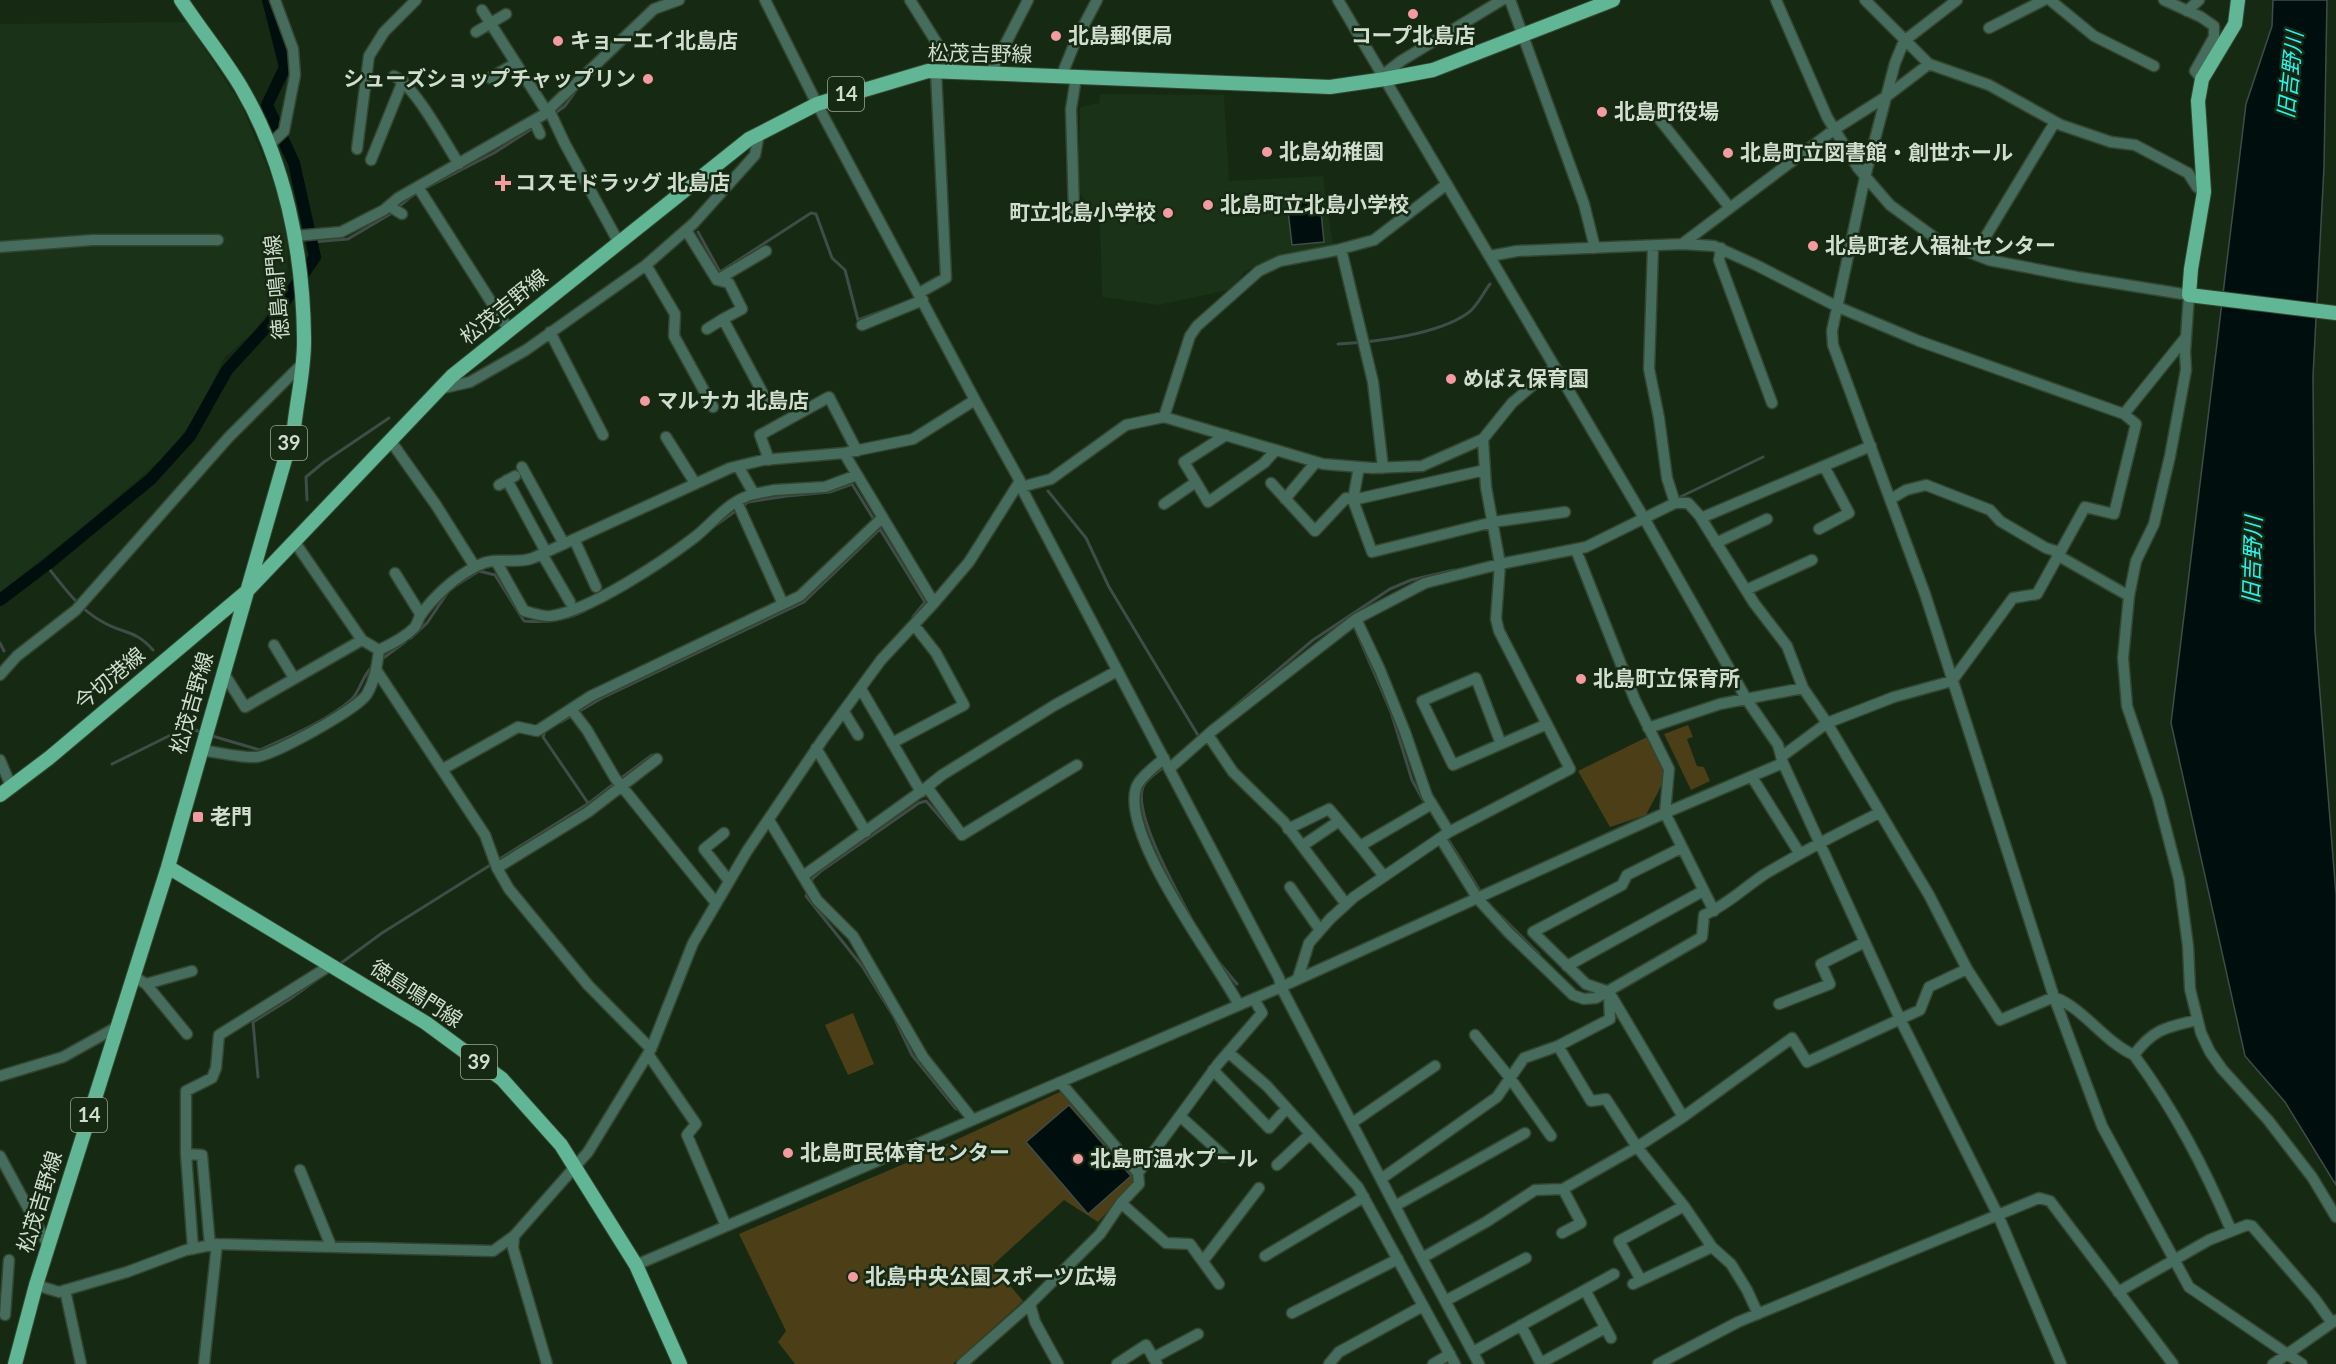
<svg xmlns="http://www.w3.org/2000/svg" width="2336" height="1364" viewBox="0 0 2336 1364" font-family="Lato,'Noto Sans JP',sans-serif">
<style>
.built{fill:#1a3217}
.green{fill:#4c3f17}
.water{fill:#010e0e;stroke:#3f4c48;stroke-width:1.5}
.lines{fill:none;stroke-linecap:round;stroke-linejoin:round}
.stream{stroke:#3f4c48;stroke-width:3}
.canal{stroke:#010e0e;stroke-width:12}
.minor-casing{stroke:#344631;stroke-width:13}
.major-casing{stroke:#344631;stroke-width:16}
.minor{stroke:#456c5c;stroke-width:10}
.major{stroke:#60b695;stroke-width:14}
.poi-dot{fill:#f49aa1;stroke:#162913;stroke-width:2}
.labels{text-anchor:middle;stroke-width:5;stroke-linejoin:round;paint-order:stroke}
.shield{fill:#162913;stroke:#99a897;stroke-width:1.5}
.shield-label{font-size:20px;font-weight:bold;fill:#d1decf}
.poi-label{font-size:21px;font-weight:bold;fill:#d1decf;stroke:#162913;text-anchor:start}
.street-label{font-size:21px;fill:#d1decf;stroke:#162913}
.water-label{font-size:22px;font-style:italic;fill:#29f2ed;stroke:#162913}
</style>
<rect width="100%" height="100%" fill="#162913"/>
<path class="built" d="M187 22 241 104 276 188 288 235 287 286 254 332 224 358 200 411 168 454 78 531 0 592V24Z
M1100 94 1224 95 1229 181 1323 176 1333 246 1279 255 1244 272 1232 289 1159 305 1102 297 1100 217 1078 192 1080 107 1099 103Z"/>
<path class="green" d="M1688 725 1693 737 1687 739 1697 766 1704 767 1710 781 1691 790 1664 734Z
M1647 737C1670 779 1668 773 1646 815L1610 827 1578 771Z
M853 1013 874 1064 848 1075 825 1025Z
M1062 1091 1136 1180 1098 1222 1064 1200 993 1265 1023 1301 953 1364H795L778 1342 786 1331 739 1234 906 1163Z"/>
<path class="water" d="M2273 0H2327L2324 167 2313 376 2315 631 2336 895V1185L2285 1102 2245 1056 2171 723 2246 104 2272 26Z
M1320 201 1324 242 1292 245 1287 202Z
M1069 1105 1131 1176 1088 1214 1026 1142Z"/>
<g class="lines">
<path class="stream" d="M554 114 565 106 575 92
M424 189 494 153 533 128
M397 208 413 195
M698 232 720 272 811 213 816 214 832 258 845 270 858 320 896 306
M312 242 348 239 392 213
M1338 344C1375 342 1437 335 1468 313 1477 307 1483 293 1490 284
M1048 491 1086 538 1109 587 1199 737
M1676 499 1763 457
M307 500 306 477 324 462 389 418
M712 528 748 502 787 496 830 492 852 484 925 602 913 617
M46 565C63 586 78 608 101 621 122 634 135 629 153 650
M455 586 479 571 495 575 524 621C549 623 570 620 592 607
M1356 631 1391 712 1412 780 1423 800
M411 638 427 623 448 592
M0 643 4 651
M382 659 405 642
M1220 719 1313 640 1390 589 1411 580 1454 570
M561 722 602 698 804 602 880 529
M545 731 543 737 588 803
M209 735 260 750C289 737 327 721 351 700 361 691 361 676 374 665
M112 764 187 727 203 733
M1165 766C1159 771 1148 778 1144 785 1130 809 1177 891 1190 916
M620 779 652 755
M1446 836 1482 894
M498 860 589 803 615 783
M810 884 813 878 821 871 919 803 926 801 954 833
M808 891 806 896 862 966 894 1017 912 1055 956 1109
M1500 915 1539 954
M1217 960 1237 984
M337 966 382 933 492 864
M258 1077 253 1022 290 999 319 978"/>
<path class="canal" d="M0 600 49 563 151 479 190 436 227 370 270 323 315 257 294 163 267 105 285 67 268 0"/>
<g class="minor-casing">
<path id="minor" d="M765 0 817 104 975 400 1020 481 1021 487 1279 978 1281 987 1422 1258 1479 1364
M910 0 955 72
M1338 0 1644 518 1747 700 1778 745 1783 763 1901 1021 1998 1215 2061 1364
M1510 0 1584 204 1595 248
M1776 0 1827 117 1858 168 1890 205 1938 240 1989 260 2077 277 2189 295 2185 352 2186 370 2170 456 2154 524 2136 561 2129 596 2123 658 2127 706 2158 798 2179 879 2188 946 2190 989 2201 1033 2210 1052 2222 1069 2268 1120 2312 1177 2336 1217
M1865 0 1929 64 1989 85 2061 125 2111 142 2135 145 2188 173 2197 187 2204 192
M1957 0 1904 41 1895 63 1865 177 1832 331 1833 345 1925 594 2054 997 2102 1126 2189 1287 2302 1364
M2050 0 2094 36 2154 66
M2164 0 2201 17 2214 26V37L2195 71 2202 79
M482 10 547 112
M2187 11 2199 0
M1989 28 2044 0
M476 32 506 14
M990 74 1028 0
M1383 75 1401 61 1502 0
M394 76C416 87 444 141 459 164
M1061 77 1076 40 1097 0
M490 78 516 63
M549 110 565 144 619 243
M1652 110 1730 208
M534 121 540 134
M268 146 284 131 295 75 293 49 275 0
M357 149 369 56 384 32 416 0
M371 160 403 81
M418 187 509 330
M389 206 402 214
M1074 212 1071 109 1076 78
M686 230 717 280 766 251
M295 236 341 232 384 210 398 198 543 115 654 9 679 0
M1682 244 1835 129 1887 96 1929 64
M0 247 93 240H218
M1653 247 1649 369 1659 418 1667 478 1675 503
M1721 248 1719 260 1772 403
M1341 249 1373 382 1383 468
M1975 254 2055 122
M1490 256 1517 251 1682 244 1714 246 1756 265 1838 307 1919 341 2124 414 2136 424 2114 514 2085 507 2037 594 2013 598 1952 681 1894 697 1827 723 1781 757
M646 265 675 314 674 336 713 407
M717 280 729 283 742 309 723 319 768 403
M919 293 946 278 936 72
M862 325 923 300
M707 329 723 319
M550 332 603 435
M439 389 470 382 526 350 646 265 694 223 755 155 759 134
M2124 414 2186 337
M1164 417 1190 336 1197 326 1259 271 1280 261 1337 250 1374 240 1447 184
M1226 435 1184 462 1208 502 1264 463 1275 451
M666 437 695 483
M390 440 436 505 475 567
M844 453 934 603
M769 460 760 435 829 397 857 451
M738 466 754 494 774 490 825 487 857 475
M522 467 564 544
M1359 467 1353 500 1372 552 1493 522 1565 512
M507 480 546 552
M1271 483 1315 531 1346 498 1353 500 1485 470
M499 485 515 476
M1021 487 1051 479 1126 425 1164 417 1323 464 1372 468 1422 466 1483 439 1512 403 1554 367
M1285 499 1316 462
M1891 499 1906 490 1926 485 1990 510 2000 521 2046 548 2059 552
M737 502 783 604
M1164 504 1196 482
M1701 518 1871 446
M1819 529 1849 513 1824 466
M574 539 596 587
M294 541 362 640 379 650
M1716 543 1767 519
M1576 550 1635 700 1669 769 1665 813 1714 911
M542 554 570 602
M2057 555 2129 596
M496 561 524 611C533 613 543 617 551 616 589 611 664 561 695 537 714 522 729 500 754 494
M395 573 421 615
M1746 590 1812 560
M1356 619 1380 670 1405 732 1427 796 1449 832
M274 645 294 678
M379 650C391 644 404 638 414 628 417 625 418 620 420 616 434 596 457 575 479 565 496 556 515 565 533 558L730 468 763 460 844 453 913 439 975 400
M377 671 485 835 497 868 509 889 588 985 651 1049
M223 672 245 707 362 640
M0 675 17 656 76 610 228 438 301 365
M861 689 921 792
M571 709 587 730 615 778 716 903
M844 712 858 735
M1648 728 1720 704 1803 688
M1208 735 1233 772 1284 822 1346 904
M892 743 964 705 936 653 914 625
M1501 744 1476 678 1422 701 1453 765 1547 724
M816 748 866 832
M201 750C216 752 242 758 256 757 274 755 358 709 367 694 375 680 377 666 379 650
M1164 758C1156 766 1139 778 1136 788 1121 837 1215 959 1239 1005
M0 760 11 786
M1077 765 962 835 927 787 942 775 1055 705 1117 671
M443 769 518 727 537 731 591 696 800 596 882 518
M1169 769 1212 731 1356 619 1425 583 1500 564 1586 547 1675 503H1688L1699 515 1754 603 1787 646 1803 688 1827 723 1929 895 1967 969 2000 1020 2054 997C2085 1009 2103 1041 2134 1055 2175 1111 2204 1167 2231 1230
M1752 777 1800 854
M769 820 817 900 853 936 923 1057 973 1120
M1288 829 1329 809 1360 846
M724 833 704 849 729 881
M1441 839 1478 899 1509 933 1573 995 1584 999 1596 998 1702 937 1704 915C1727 905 1745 887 1765 874 1802 852 1840 832 1879 813
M1302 846 1339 821
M1681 848 1627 875 1622 885 1533 932 1586 984 1609 992 1683 1117
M497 868 588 812 657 759
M1383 875 1360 846 1432 804
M803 876 927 787
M1290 887 1320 930
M1567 966 1703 891
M133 976 146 984 187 1034
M1298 978 1309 943 1330 919 1354 897 1449 832 1570 769 1499 631 1496 619 1500 564 1486 487 1483 439
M146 984 192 971
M1779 1004 1830 984 1821 964 1865 942
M1475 1035 1510 1078 1551 1136
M1558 1046 1591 1101 1606 1099 1637 1147 1684 1206 1712 1247 1731 1264 1747 1290 1758 1314
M1228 1052 1267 1086 1358 1187 1455 1364
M648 1054 696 1124 687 1135 726 1226
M2134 1055C2153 1029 2167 1027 2197 1020
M1213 1070 1269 1128 1287 1108
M0 1076 63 1057 117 1027
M1060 1082 1138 1173
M1181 1117 1224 1156
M1352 1123 1435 1066
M186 1154 202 1155 210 1246
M0 1156 49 1247
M1277 1165 1310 1134
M300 1170 331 1246
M1381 1179 1497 1097 1524 1058 1558 1046 1610 1019 1609 995
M1121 1203 1166 1243 1190 1244 1219 1284
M1395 1206 1525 1133
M1562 1233 1581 1223 1563 1189
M514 1236 513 1248 547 1364
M193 1249 186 1154V1091L212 1078 216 1068 219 1035 331 965
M1265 1256 1364 1197
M1422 1258 1486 1222 1535 1190 1563 1189 1637 1147 1683 1117 1792 1038 1807 1062 1920 1010 1929 987 1967 969
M1203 1261 1259 1188
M636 1265 1281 987 1665 813 1783 763
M1641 1280 1619 1241 1684 1206
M1633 1284 1712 1247
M36 1285 59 1292 127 1272 186 1250 217 1244 493 1251 514 1236 588 1152 651 1049 693 943 747 851 823 739 881 660 934 603 969 562 1020 481
M65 1290 81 1364
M1585 1290 1611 1338
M2118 1292 2209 1240 2247 1225 2252 1226 2315 1299 2332 1323
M1445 1301 1526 1258
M1030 1304 1035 1322 1058 1364
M1292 1313 1398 1259
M5 1315 9 1260
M1521 1325 1541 1364
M1473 1352 1614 1274
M1153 1358 1198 1334
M1541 1363 1605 1328
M204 1364 217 1244
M962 1364 1030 1304 1100 1234 1121 1203 1139 1184 1138 1173 1218 1064 1262 1013 1254 999
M1117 1364 1146 1345 1157 1364
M1329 1364 1339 1352 1423 1306
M1433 1364 1450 1354
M1658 1364 1738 1322 2039 1198 2050 1201 2173 1364
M2273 1364 2336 1320"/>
</g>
<g class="major-casing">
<path id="major" d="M2238 0 2235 24 2202 79 2198 101 2204 192 2191 269 2189 295 2336 313
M0 795 49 758 246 592 452 376 749 139 759 134 817 104 928 71 1330 87 1385 79 1433 70 1613 0
M168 867 426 1023 502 1079 561 1145 636 1265 680 1364
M15 1364 36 1285 168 867 294 428C297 399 305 367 304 337 303 251 285 162 241 87 223 57 200 29 181 0"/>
</g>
<use href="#minor" class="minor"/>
<use href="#major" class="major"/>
</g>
<g class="poi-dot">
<circle cx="1413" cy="14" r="6"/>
<circle cx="1056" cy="36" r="6"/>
<circle cx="558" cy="41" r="6"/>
<circle cx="648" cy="79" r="6"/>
<circle cx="1602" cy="112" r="6"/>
<circle cx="1267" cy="152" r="6"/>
<circle cx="1728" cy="153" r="6"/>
<path d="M500 174h6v6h6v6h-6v6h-6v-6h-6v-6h6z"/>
<circle cx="1208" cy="205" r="6"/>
<circle cx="1168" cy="213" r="6"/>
<circle cx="1813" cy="246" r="6"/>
<circle cx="1451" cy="379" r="6"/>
<circle cx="645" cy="401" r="6"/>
<circle cx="1581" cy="679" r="6"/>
<rect x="192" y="811" width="12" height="12" rx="3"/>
<circle cx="788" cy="1153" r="6"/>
<circle cx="1078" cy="1159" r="6"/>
<circle cx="853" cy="1277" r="6"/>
</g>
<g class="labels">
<g class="shield">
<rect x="828" y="77" width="36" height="34" rx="4.5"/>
<rect x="271" y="426" width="36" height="34" rx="4.5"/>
<rect x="461" y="1045" width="36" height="34" rx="4.5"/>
<rect x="71" y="1098" width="36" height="34" rx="4.5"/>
</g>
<g class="shield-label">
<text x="846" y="101">14</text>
<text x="289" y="450">39</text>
<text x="479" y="1069">39</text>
<text x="89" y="1122">14</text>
</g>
<g class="poi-label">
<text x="1068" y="43">北島郵便局</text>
<text x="1413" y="43" text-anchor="middle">コープ北島店</text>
<text x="570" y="48">キョーエイ北島店</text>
<text x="636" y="86" text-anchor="end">シューズショップチャップリン</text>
<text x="1614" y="119">北島町役場</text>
<text x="1279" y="159">北島幼稚園</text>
<text x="1740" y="160">北島町立図書館・創世ホール</text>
<text x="515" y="190">コスモドラッグ 北島店</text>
<text x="1220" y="212">北島町立北島小学校</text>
<text x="1156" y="220" text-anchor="end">町立北島小学校</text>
<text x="1825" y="253">北島町老人福祉センター</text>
<text x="1463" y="386">めばえ保育園</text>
<text x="657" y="408">マルナカ 北島店</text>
<text x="1593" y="686">北島町立保育所</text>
<text x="210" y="824">老門</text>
<text x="800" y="1160">北島町民体育センター</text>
<text x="1090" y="1166">北島町温水プール</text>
<text x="865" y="1284">北島中央公園スポーツ広場</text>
</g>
<g class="street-label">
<text transform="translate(980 54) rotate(1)" y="7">松茂吉野線</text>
<text transform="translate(277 287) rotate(-95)" y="7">徳島鳴門線</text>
<text transform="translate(504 307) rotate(-39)" y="7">松茂吉野線</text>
<text transform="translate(110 679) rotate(-40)" y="7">今切港線</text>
<text transform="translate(192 703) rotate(-74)" y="7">松茂吉野線</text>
<text transform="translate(416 994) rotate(33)" y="7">徳島鳴門線</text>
<text transform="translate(40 1202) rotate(-73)" y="7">松茂吉野線</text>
</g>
<g class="water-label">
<text transform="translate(2290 75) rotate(-84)" y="8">旧吉野川</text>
<text transform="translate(2252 560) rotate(-88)" y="8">旧吉野川</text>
</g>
</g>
</svg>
